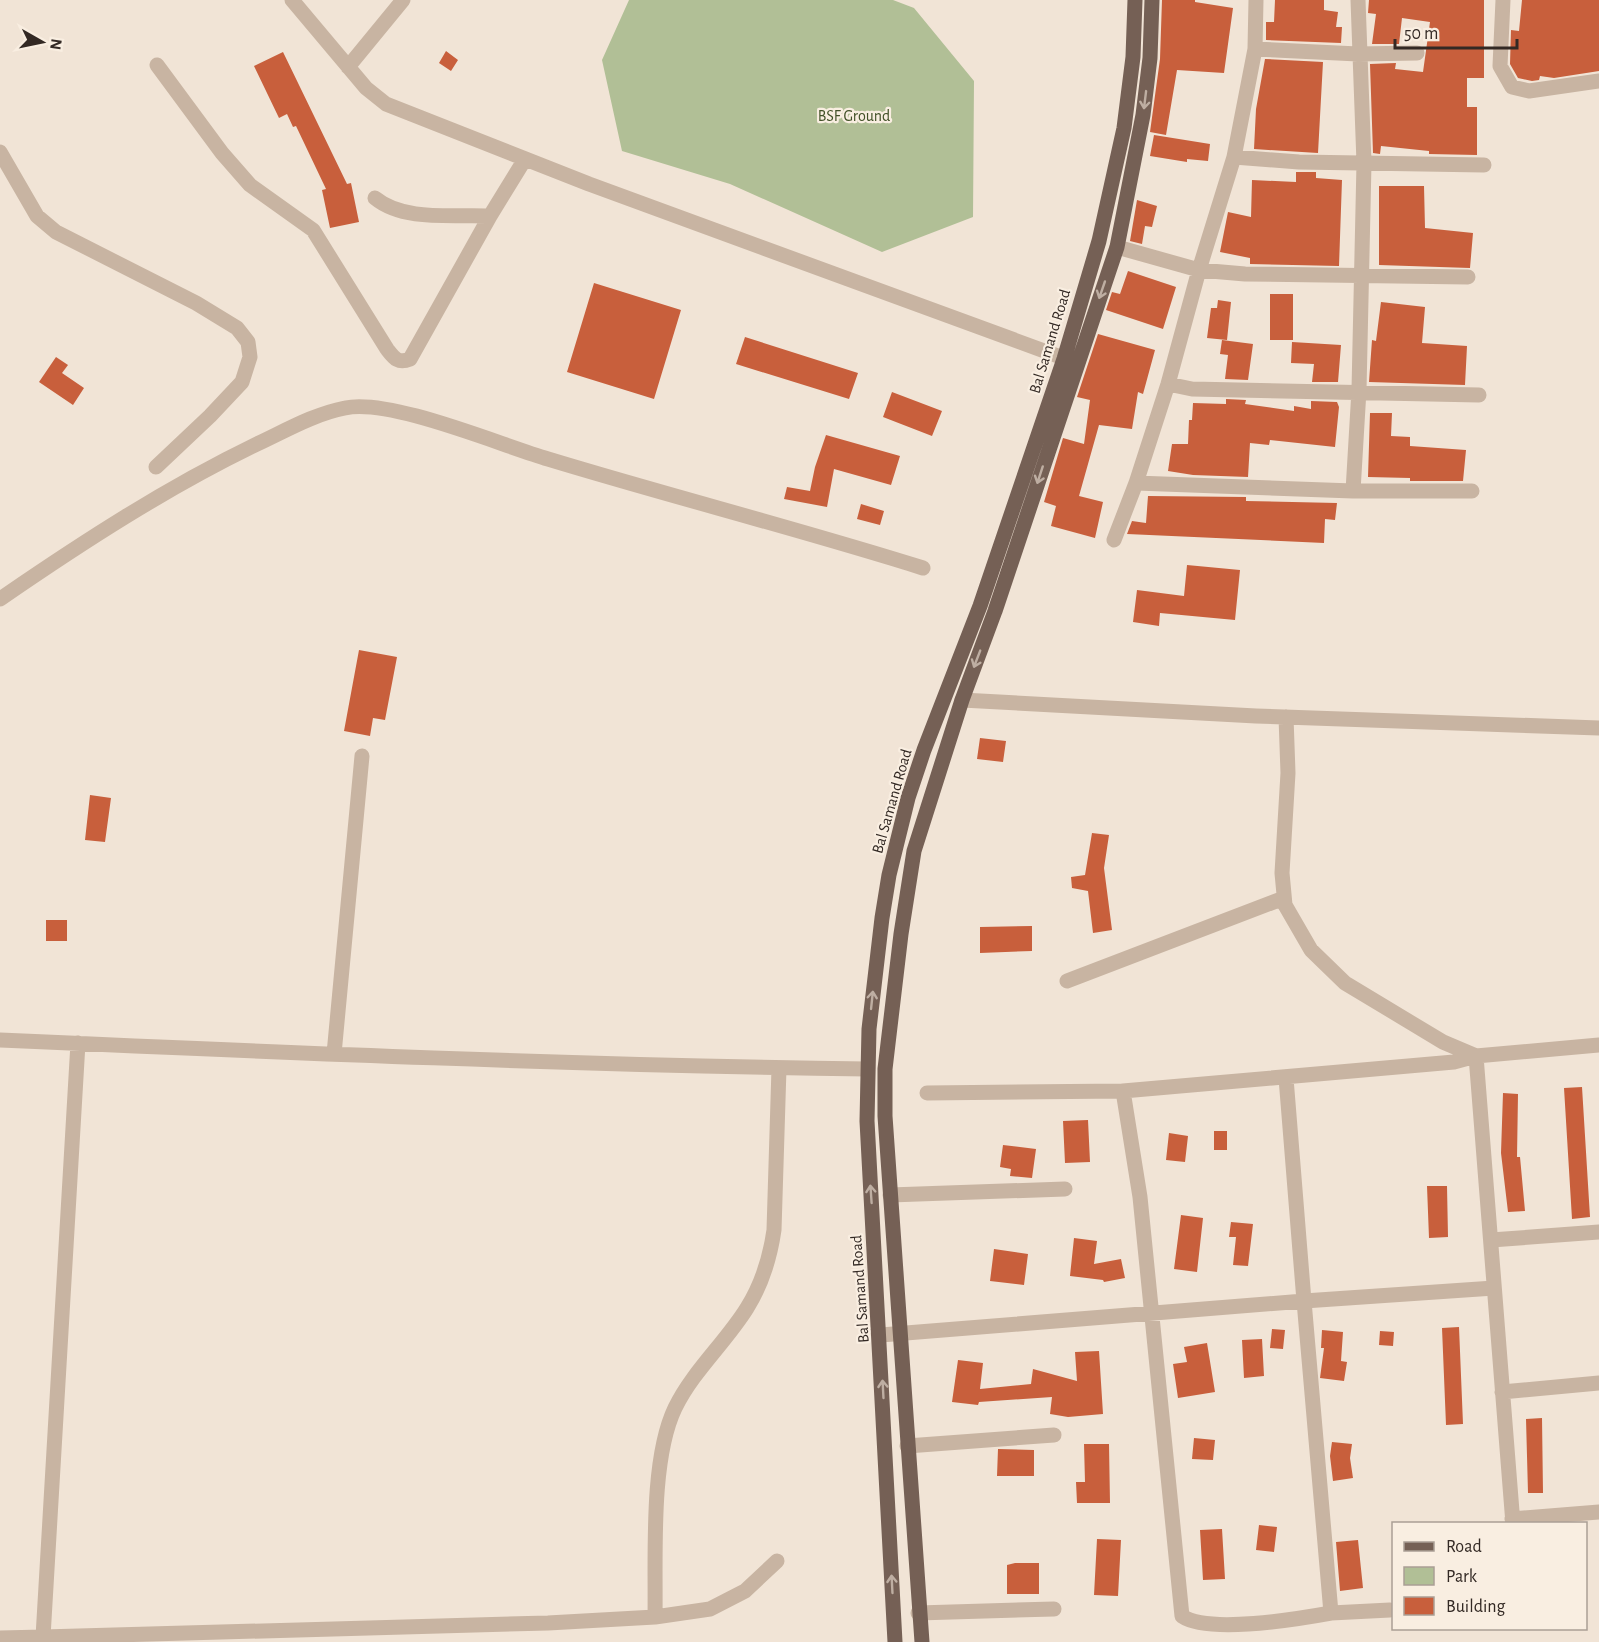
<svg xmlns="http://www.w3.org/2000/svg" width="1599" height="1642" viewBox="0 0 1599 1642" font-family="'Alegreya Sans',sans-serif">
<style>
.green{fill:#b1bf96}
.building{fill:#c85f3c}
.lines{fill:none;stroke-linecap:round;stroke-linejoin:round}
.minor{stroke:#c8b4a2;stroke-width:15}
.major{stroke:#756055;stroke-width:15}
.oneway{stroke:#beaea2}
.labels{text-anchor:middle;stroke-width:4.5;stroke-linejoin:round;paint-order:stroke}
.park-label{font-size:16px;fill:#425128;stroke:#f9eee1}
.street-label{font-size:16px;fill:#332924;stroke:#f9eee1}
</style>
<rect width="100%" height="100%" fill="#f1e4d6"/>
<path class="green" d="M629 0H893L914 8 974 81 973 217 882 252 730 184 622 151 602 60Z"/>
<path class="building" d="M1162 0H1195V2L1233 8 1224 73 1177 70 1166 135 1150 132 1160 59Z
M1275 0H1324V10L1338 12 1336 27H1342L1341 43 1266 40V22H1274Z
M1369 0H1484V78H1467V107H1477V155L1429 154V151L1381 146 1380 154 1373 153 1370 64 1396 63 1395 69 1423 72 1430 22 1402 18 1399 44H1372L1376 14 1368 13Z
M1522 0H1599V71L1554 78 1540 76 1539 80 1532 81 1518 78 1510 64 1511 30 1519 31Z
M446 51 458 60 451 71 439 63Z
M283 52 347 184 351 183 359 222 330 228 322 190 326 189 296 126 293 127 287 114 279 118 254 66Z
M1265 59 1323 62 1318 153 1254 149 1256 109Z
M1154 135 1210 144 1208 161 1187 159V162L1150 156Z
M1296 172H1316V178L1342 180 1339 266 1250 264V258L1220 252 1228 212 1251 217 1252 180 1296 182Z
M1379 186H1424L1425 228 1473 233 1470 268 1379 265Z
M1137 200 1157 206 1152 227 1145 226 1142 244 1130 241Z
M1128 271 1176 287 1163 329 1106 310 1112 292 1120 294Z
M594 283 681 310 654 399 567 372Z
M1270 294H1293V340H1270Z
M1218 300 1231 302 1227 340 1207 338 1211 308H1217Z
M1381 302 1425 307 1422 343 1467 346 1465 385 1369 382 1372 340 1376 341Z
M1098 334 1155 350 1143 394 1138 392 1132 429 1099 425 1079 496 1103 502 1095 538 1051 526 1056 506 1044 502 1063 438 1084 444 1090 400 1077 397Z
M745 337 858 373 849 399 736 364Z
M1222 340 1253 344 1248 380 1225 379 1228 355 1220 354Z
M1292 342 1341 345 1338 382H1312L1314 364 1291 363Z
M56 357 68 365 62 373 84 388 73 405 39 382Z
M892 392 942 411 932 436 883 417Z
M1226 399 1246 400 1245 404 1294 411V406L1311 409V401L1337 402 1339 407 1335 447 1270 440 1269 445 1250 443 1248 477 1193 475 1168 471 1172 444H1188L1189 420H1192L1193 403 1226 404Z
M1370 413H1392L1391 436 1410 437V446L1466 450 1463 481H1410V478L1368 477Z
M826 435 900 456 891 485 834 469 827 507 784 499 787 487 810 491 815 467Z
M1148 496 1246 497V501L1337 503 1335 520 1325 519 1324 543 1127 534 1132 521 1146 523Z
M861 504 884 511 880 525 857 519Z
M1187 565 1240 570 1235 620 1160 613 1159 626 1133 622 1137 590 1184 596Z
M359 650 397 657 385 720 373 718 370 736 344 731Z
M980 738 1006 741 1003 762 977 759Z
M90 795 111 798 105 842 85 840Z
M1092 833 1109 835 1104 868 1112 930 1093 933 1088 891 1072 888 1071 877 1085 875Z
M46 920H67V941H46Z
M1032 926V951L980 953V927Z
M1582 1087 1590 1217 1572 1219 1564 1088Z
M1503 1093 1518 1094 1517 1157H1520L1525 1211 1508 1212 1501 1153Z
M1088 1120 1090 1162 1065 1163 1063 1121Z
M1214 1131H1227V1150H1214Z
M1169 1133 1188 1136 1185 1162 1166 1160Z
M1003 1145 1036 1149 1032 1178 1010 1176 1011 1169 1000 1167Z
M1427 1186H1447L1448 1237 1429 1238Z
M1181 1215 1203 1218 1197 1272 1174 1269Z
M1231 1222 1253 1224 1248 1266 1233 1265 1236 1237H1229Z
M1074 1238 1097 1241 1094 1264 1121 1259 1125 1278 1104 1282 1103 1280 1070 1276Z
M994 1249 1028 1254 1024 1285 990 1281Z
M1459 1327 1463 1424 1446 1425 1442 1328Z
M1272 1329 1285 1330 1283 1349 1270 1348Z
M1322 1330 1343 1332 1341 1361 1347 1362 1344 1381 1320 1378 1324 1348H1321Z
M1380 1331 1394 1332 1393 1346 1379 1345Z
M1262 1339 1264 1376 1244 1378 1242 1340Z
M1207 1343 1215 1392 1178 1398 1173 1364 1187 1362 1184 1347Z
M1099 1351 1103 1414 1068 1417 1050 1414 1052 1397 979 1402 978 1405 952 1402 958 1360 983 1363 980 1389 1031 1384 1033 1369 1077 1381 1075 1352Z
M1542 1418 1543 1493H1528L1526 1419Z
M1194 1438 1215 1440 1213 1460 1192 1459Z
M1332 1442 1352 1444 1350 1458 1353 1478 1333 1481 1330 1456Z
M1084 1444H1109L1110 1503H1077L1076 1482H1085Z
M998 1449 1034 1450V1476H997Z
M1259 1525 1277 1527 1274 1552 1256 1550Z
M1222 1529 1225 1579 1203 1580 1200 1530Z
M1097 1539 1121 1540 1118 1596 1094 1595Z
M1358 1540 1363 1588 1340 1591 1336 1542Z
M1015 1563H1039V1594H1007V1565Z"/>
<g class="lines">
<path class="minor" d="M292 0 366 88 386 104 589 184 1077 363
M1256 0 1255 49 1358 54 1417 53
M1503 0 1500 66 1512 87 1529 91 1599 81
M157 65 222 153 250 185 313 230 387 349C394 358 398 364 410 359L490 216 525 159
M348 67 403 0
M0 152 37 216 56 232 196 303 237 328 248 342 250 357 242 382 210 416 156 467
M1234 157 1299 162 1484 165
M375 198C404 222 454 214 490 216
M1117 247 1199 270 1245 274 1468 277
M1168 384 1192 389 1479 395
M1136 483 1353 491H1472
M1353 491 1359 390 1364 163 1358 0
M1114 540 1136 483 1168 384 1199 270 1234 157 1255 49
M0 599C83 542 166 488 257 444 285 431 314 414 345 408 390 398 500 445 548 459 673 497 799 529 923 568
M962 700 1256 716 1599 728
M1286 717 1288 773 1282 873 1285 905 1311 950 1345 983 1443 1042 1476 1056 1599 1045
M1067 981 1284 898
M0 1040C289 1053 578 1065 867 1069
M78 1043 43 1637 548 1623 655 1617 710 1609 745 1591 777 1561
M334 1054 362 756
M1123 1091 1140 1197 1182 1616C1208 1634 1298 1619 1331 1613
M927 1093 1123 1091 1454 1062 1476 1056 1513 1524
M890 1195 1065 1189
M1491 1240 1599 1232
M881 1335 1304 1301 1286 1078
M1502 1392 1599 1383
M907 1446 1054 1435
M1512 1519 1599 1512
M1390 1610 1331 1613 1304 1301 1494 1288
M918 1613 1054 1609
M655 1617C656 1558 650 1460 675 1408 693 1371 726 1342 747 1308 762 1284 770 1258 774 1230L779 1068
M0 1638 43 1637"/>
<path class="major" d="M895 1642 867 1121 869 1029 882 918 889 875 908 798 924 750 980 606 1064 359 1099 241 1124 128 1133 57 1135 0
M922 1642 885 1116V1069L901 934 914 851 962 700 995 611 1117 247 1143 115 1150 58 1152 0"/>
</g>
<defs><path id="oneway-shaft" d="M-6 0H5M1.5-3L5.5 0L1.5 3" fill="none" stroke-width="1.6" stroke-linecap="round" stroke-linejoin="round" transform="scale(1.5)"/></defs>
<g class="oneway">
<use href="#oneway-shaft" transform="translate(1145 100) rotate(97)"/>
<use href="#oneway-shaft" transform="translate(1102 290) rotate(109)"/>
<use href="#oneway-shaft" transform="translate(1040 475) rotate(108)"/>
<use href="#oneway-shaft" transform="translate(977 659) rotate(111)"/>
<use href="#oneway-shaft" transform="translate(872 1000) rotate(-84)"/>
<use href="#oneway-shaft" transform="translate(871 1194) rotate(-94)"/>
<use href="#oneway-shaft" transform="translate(883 1389) rotate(-93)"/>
<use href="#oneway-shaft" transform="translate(892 1584) rotate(-93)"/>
</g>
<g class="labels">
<g class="park-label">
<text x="854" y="121">BSF Ground</text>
</g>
<g class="street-label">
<text transform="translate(1049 341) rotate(-73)" y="6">Bal Samand Road</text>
<text transform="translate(891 801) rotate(-74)" y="6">Bal Samand Road</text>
<text transform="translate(859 1289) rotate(-94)" y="6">Bal Samand Road</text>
</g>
</g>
<rect x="1392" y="1522" width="195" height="108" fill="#f9eee1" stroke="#aa9f95" stroke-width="1.5"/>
<rect x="1404" y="1542" width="30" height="9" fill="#756055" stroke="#aa9f95" stroke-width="1.5"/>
<text x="1446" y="1552" font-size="18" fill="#332924">Road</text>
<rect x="1404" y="1567" width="30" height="18" fill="#b1bf96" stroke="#aa9f95" stroke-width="1.5"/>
<text x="1446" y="1582" font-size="18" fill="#332924">Park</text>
<rect x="1404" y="1597" width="30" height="18" fill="#c85f3c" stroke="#aa9f95" stroke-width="1.5"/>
<text x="1446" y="1612" font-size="18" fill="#332924">Building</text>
<g transform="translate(42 42) rotate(99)" stroke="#f9eee1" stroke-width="4.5" paint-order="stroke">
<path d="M0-4.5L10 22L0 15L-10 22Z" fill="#332924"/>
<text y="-9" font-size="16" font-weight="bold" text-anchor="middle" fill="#332924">N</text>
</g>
<path d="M1395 39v9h122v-9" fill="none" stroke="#332924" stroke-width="3"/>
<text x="1404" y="39" font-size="18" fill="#332924" stroke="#f9eee1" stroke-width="4.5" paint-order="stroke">50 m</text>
</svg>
